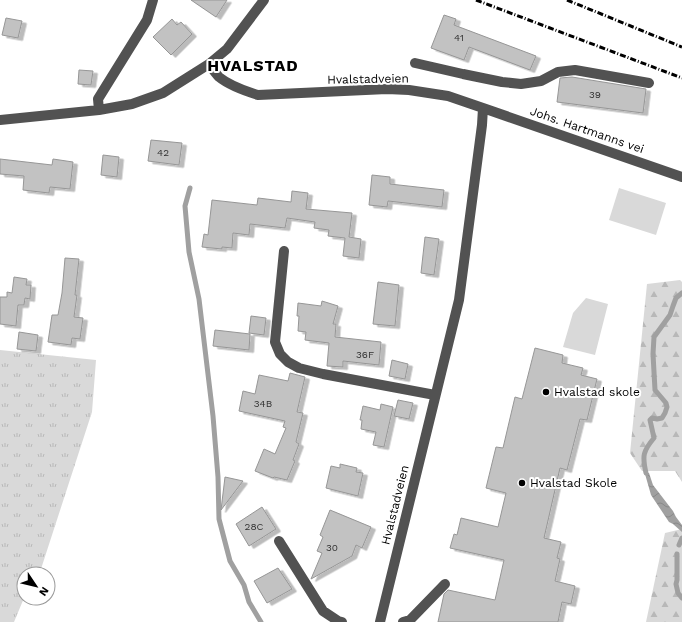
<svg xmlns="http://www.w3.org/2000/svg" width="682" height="622" viewBox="0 0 682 622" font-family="'Work Sans',sans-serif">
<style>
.grass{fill:url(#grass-tufts)}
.forest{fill:url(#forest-firs)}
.garden{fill:#d9d9d9}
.water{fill:url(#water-waves)}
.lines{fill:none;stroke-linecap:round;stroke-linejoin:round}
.stream{stroke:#a0a0a0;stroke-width:5}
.building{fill:#c2c2c2;stroke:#969696;filter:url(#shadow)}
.minor{stroke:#525252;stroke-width:10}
.rail{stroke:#000;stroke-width:3;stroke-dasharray:6 2 1 2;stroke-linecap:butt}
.poi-dot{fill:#000;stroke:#fff;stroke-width:1.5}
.labels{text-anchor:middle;stroke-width:4;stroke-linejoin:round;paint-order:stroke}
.number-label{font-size:10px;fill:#303030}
.street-label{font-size:12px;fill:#000;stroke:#fff}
.poi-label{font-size:12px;fill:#000;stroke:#fff;text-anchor:start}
.district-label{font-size:16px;font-weight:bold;letter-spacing:1px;fill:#000;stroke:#fff}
</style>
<defs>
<pattern id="grass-tufts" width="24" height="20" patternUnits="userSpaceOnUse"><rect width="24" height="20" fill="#d9d9d9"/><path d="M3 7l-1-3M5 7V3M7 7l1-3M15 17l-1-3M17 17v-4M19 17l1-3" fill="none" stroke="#b8b8b8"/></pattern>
<pattern id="forest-firs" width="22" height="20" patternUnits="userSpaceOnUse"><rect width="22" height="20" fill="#d9d9d9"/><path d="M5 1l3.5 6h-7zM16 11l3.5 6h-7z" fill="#b8b8b8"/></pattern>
<pattern id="water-waves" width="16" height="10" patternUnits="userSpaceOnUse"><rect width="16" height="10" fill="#a0a0a0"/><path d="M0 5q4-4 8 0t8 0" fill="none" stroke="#888"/></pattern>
<filter id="shadow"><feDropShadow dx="4.5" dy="2.5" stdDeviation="0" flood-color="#0004"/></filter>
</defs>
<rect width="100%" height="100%" fill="#fff"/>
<path class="grass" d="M0 350 96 360 92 412 40 572 39 574H24V598L14 622H0Z"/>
<path class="forest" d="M680 280 682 282V482L675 471H642L630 453 647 284Z
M682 529V622H646L665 533Z"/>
<path class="garden" d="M619 188 666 203 656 235 609 220Z
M586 298 608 304 595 355 563 347 573 313Z"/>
<path class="water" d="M646 473H649L653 485 673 511 676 517 682 525V532L673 524 669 522 651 495 645 474Z"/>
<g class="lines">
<path class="stream" d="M190 188 185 206 189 252 199 299 213 416 218 477 219 519 230 561 244 585 249 602 261 622
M646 473C642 456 643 451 654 438L650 420 652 418 657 419 662 418 665 413 667 407 666 403 655 390 653 354 654 337 670 315 673 306 676 298 682 293
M679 545 682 538
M677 554V580L676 584 678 593 682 598"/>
</g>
<path class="building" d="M191 0H227L216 17Z
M444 15 456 19 454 25 536 56 530 70 469 47 464 60 431 48Z
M6 18 22 21 18 38 2 35Z
M172 19 177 25 181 22 192 34 171 55 153 37Z
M79 70 93 71 91 85 78 84Z
M572 77 646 89 643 113 557 102 560 78Z
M151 140 182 143 179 165 148 161Z
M103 155 119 157 117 177 101 175Z
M0 159 52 165 53 159 73 162 70 189 50 187 49 193 23 190 24 176 0 174Z
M372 175 390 177V184L444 190 442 207 388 201 387 207 369 205Z
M292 191 308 193 306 209 352 213 349 237 361 239 359 258 343 256 345 238 328 236 329 230 314 228 315 222 287 218 285 228 250 224 249 235 233 233 232 248 222 247V249L202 247 204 234 208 235 212 200 257 205 258 198 291 202Z
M425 237 439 239 434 275 421 273Z
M65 258 79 259 75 295H77L74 317 83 318 80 339 72 338 71 345 48 342 52 315H58L62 293Z
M14 277 27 279 26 285H31L30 299 25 298 24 305H18L16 326 0 324V297H7V292L12 293Z
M378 282 399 285 395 326 373 324Z
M322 301 338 306 333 324H336L335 337 381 342 379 365 343 361V367L327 366 329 343 305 340 306 332 298 331 299 316H297L298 303 321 306Z
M251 316 266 318 264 335 249 333Z
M215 330 250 334 249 350 213 346Z
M19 332 38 335 36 351 17 349Z
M535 348 563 355 562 363 583 368 581 375 597 379 587 420 580 419 567 470 560 468 544 538 561 542 557 558 560 559 555 581 575 586 571 604 562 602 558 622H438L444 594 448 590 495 600 504 560 450 548 454 534 457 535 461 518 498 527 506 493 486 488 496 447 503 448 515 397 522 399Z
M392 360 408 364 405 379 389 376Z
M290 373 305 377 297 412 303 413 296 442 299 444 293 460 295 461 287 480 274 477 273 478 255 471 264 449 275 454 286 428 283 427 285 421 239 411 243 391 255 394 259 375 288 381Z
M398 400 413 403 409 419 394 416Z
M381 404 393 407 384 447 373 445 376 432 361 429 362 420H360L363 406 380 410Z
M340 464 357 468 356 472 363 473 358 496 326 488 331 466 340 468Z
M225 477 243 481 221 510Z
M262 507 276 529 249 546 236 524Z
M330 510 371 527 362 548 356 545 352 556 311 579 322 553 317 551 323 537 320 535Z
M278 568 292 589 267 603 254 581Z"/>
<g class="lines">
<path class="minor" d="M415 63 463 74 502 82 521 84 541 81 558 72 575 70 649 83
M209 64C212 68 215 73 219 77 230 86 245 91 258 95L387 89 409 90 448 96 483 108 482 125 459 300 380 622
M483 108 682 177
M99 110 98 99 147 20 153 0
M0 120 99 110 132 104 163 93 209 64 227 49 264 0
M284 251 275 342 280 354 288 362 299 368 323 374 435 395
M279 541 323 611 338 621 342 622
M403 622 410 620 445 584"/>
<path class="rail" d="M476 0 682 78
M567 0 682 47"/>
</g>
<g class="poi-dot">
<circle cx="546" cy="392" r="4"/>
<circle cx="522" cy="483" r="4"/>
</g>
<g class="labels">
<g class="number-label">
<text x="459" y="41">41</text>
<text x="595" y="98">39</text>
<text x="163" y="156">42</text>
<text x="365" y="358">36F</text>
<text x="263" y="407">34B</text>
<text x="254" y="530">28C</text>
<text x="332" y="551">30</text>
</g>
<g class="street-label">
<text transform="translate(368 79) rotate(-1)" y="4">Hvalstadveien</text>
<text transform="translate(587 130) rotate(19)" y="4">Johs. Hartmanns vei</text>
<text transform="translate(395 505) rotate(-76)" y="4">Hvalstadveien</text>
</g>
<g class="poi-label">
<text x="554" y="396">Hvalstad skole</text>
<text x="530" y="487">Hvalstad Skole</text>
</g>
<g class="district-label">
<text x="253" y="71">HVALSTAD</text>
</g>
</g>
<g transform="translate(36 586) rotate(125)"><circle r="19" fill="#ffffff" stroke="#999999"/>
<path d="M0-3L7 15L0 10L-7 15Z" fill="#000000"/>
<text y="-6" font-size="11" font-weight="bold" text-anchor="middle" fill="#000000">N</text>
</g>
</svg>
